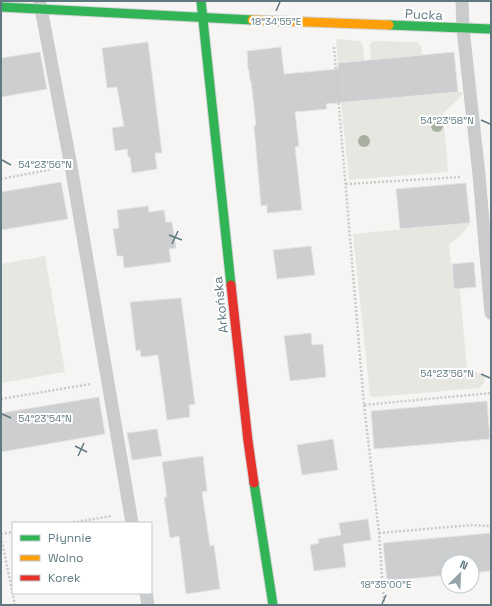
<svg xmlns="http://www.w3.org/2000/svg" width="492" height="606" viewBox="0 0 492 606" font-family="'Space Grotesk',sans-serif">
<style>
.green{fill:#e6e7e1}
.building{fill:#cdcecf;stroke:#e5e4e4}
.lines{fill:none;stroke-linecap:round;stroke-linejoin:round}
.fast-casing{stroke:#d2d3d4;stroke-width:11}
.slow-casing{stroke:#d2d3d4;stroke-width:11}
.jam-casing{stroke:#d2d3d4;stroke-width:11}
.path{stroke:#c8caca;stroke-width:2.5;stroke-dasharray:2 2;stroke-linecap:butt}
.lane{stroke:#cacbcc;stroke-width:13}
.fast{stroke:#30b455;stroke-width:9}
.slow{stroke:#ff9f0a;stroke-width:9}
.jam{stroke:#e5322d;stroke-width:9}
.tree{fill:#a8b0a2}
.ticks{fill:none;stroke:#5f7981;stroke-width:1.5}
.labels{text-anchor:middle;stroke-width:4;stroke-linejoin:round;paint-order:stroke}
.street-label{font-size:13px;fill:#5f7981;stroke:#fff}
.ticks-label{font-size:10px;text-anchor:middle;fill:#5f7981;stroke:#fff;stroke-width:4;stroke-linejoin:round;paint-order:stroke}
</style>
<rect width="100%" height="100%" fill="#f6f5f4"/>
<path class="green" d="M336 39 360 41 363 45 364 60 338 63Z
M373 41 418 42 421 46 422 55 371 60 370 44Z
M458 92H463L460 98 443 113 448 172 349 180 341 103Z
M470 223 463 233 449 245 454 289H460V291L467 368 485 376 484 383 480 388 374 397 370 396 353 234Z
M45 256 65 372 1 383V264Z"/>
<path class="building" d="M148 42 162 153H155L157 169 132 173 130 157H128L127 149 115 151 112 128 124 126 117 87 107 88 102 48Z
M281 47 284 74 338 69V63L454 52 458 92 326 104 327 109 295 112 299 146 295 147 302 210 267 213V205L261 206 254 126 256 125 251 81H250L249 70H248L247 51Z
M40 52 47 89 1 97V58Z
M61 182 68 219 1 230V192Z
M466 183 470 223 400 229 396 189Z
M148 206 149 212 164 210 166 222H172L176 248 169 249 171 262 124 268 123 256H117L113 229 119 228 117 210Z
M311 246 315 275 277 279 273 250Z
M474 262 476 287 454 289 452 264Z
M181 298 195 404 189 405 190 417 167 420 158 355 141 357 140 350 136 351 130 302Z
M311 333 312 345 323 344 326 377 290 381 284 336Z
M99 397 105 434 1 452V413Z
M487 401 490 439 374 449 371 411Z
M157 429 162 456 132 460 127 433Z
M333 439 338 470 302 475 297 445Z
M203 456 207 491 202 492 210 546 214 545 220 589 186 594 179 536 170 538 164 497H167L162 462Z
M368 519 371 540 343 544 346 567 314 571 310 545 319 543 318 539 341 535 339 523Z
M491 533V571L472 573V562H448V575L387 581 383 543Z"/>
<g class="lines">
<g class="fast-casing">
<path id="fast" d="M201 1 231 285
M1 7 252 20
M389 25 491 29
M254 483 273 605"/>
</g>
<g class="slow-casing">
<path id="slow" d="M252 20 389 25"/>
</g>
<g class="jam-casing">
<path id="jam" d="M231 285 248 441 254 483"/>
</g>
<path class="path" d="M334 47 364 405 491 393
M1 179 53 169
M346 184 461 177
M1 399 90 384
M364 405 379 533 384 605
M69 523 112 516
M379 533 472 525 491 526
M1 534 13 532
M1 537 15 605"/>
<path class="lane" d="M462 1 463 29 479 175 491 313
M40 3 71 166 132 523
M146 593 148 605"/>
<use href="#fast" class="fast"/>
<use href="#slow" class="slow"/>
<use href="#jam" class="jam"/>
</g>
<g class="tree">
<circle cx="437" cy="126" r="6"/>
<circle cx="364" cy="141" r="6"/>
</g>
<path class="ticks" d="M276 11 280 2M481 120 490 124M2 160 11 165M169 235 182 240M172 244 178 231M481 374 490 378M2 414 11 418M75 446 87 452M78 456 84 443M382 604 386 595"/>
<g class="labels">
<g class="street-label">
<text transform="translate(424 14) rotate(3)" y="5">Pucka</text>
<text transform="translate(220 305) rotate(-96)" y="5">Arkońska</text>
</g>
</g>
<g class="ticks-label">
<text x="276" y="25">18°34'55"E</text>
<text x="447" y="124">54°23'58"N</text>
<text x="45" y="168">54°23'56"N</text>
<text x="447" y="377">54°23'56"N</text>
<text x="45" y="422">54°23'54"N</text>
<text x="386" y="588">18°35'00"E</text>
</g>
<rect width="492" height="606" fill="none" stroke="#5f7981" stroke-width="4"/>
<rect x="12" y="522" width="140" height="72" fill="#ffffff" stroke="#bfc9cd"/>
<rect x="20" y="535" width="20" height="6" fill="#30b455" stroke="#bfc9cd"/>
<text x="48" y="542" font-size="12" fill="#5f7981">Płynnie</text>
<rect x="20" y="555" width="20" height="6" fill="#ff9f0a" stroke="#bfc9cd"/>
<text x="48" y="562" font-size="12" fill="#5f7981">Wolno</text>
<rect x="20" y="575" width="20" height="6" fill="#e5322d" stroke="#bfc9cd"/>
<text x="48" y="582" font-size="12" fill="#5f7981">Korek</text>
<g transform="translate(460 574) rotate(24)"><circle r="19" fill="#ffffff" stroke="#bfc9cd"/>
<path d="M0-3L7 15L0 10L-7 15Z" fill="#94a4a9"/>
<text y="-6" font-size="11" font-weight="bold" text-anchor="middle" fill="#5f7981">N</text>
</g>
</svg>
